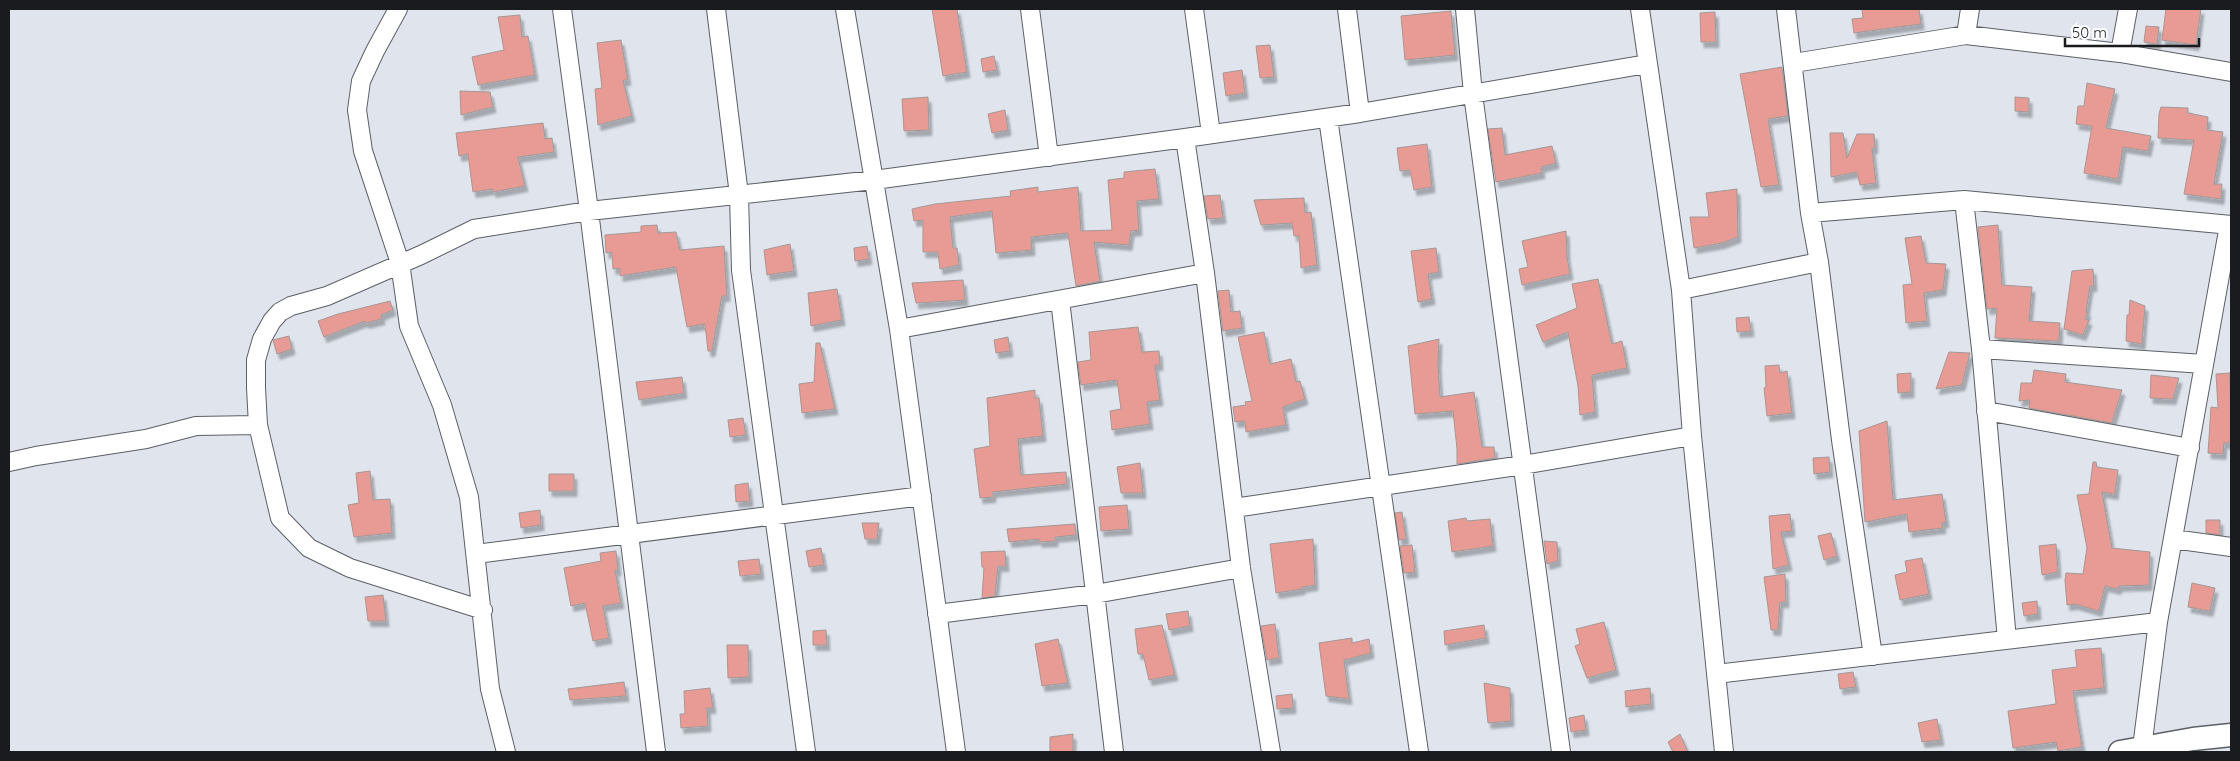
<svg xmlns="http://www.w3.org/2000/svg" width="2240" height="761" viewBox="0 0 2240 761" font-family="Quicksand,sans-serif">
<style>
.building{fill:#e79b94;stroke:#a49897;filter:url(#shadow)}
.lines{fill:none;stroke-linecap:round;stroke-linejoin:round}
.minor-casing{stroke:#5b6067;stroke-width:20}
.tertiary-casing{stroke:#5b6067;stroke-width:25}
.minor{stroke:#fff;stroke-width:18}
.tertiary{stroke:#fff;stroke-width:22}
</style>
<defs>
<filter id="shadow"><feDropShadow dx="3" dy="5.5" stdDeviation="1" flood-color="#0004"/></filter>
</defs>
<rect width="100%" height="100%" fill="#dfe4ed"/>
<path class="building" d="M932 9H957L967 72 943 76Z
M1862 9H1919L1921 24 1854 33 1852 19 1863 18Z
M2166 9H2201L2196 45 2162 40Z
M1451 11 1455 55 1405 60 1401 16Z
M1715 12 1716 42H1701L1700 13Z
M520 15 522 37 528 36 535 75 478 85 472 57 504 50 498 17Z
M2146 26 2159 27 2157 44 2144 42Z
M621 40 628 80H623L632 116 598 125 595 89 602 88 597 43Z
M1270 45 1274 77 1260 78 1256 46Z
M994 56 997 70 983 72 981 59Z
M1782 67 1788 116 1768 119 1779 185 1761 187 1740 74Z
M1242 70 1245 93 1226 96 1223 73Z
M2087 83 2115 89 2106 128 2151 136 2148 151 2123 147 2118 179 2084 173 2092 126 2076 124 2078 106H2084Z
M460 91 490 92 493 107 461 115Z
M928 97 929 130 904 131 902 99Z
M2015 97 2029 98V112L2015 111Z
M2161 107 2188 108V113L2208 117 2207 130 2223 132 2214 184H2222L2221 199 2184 194 2194 140 2158 138 2159 114Z
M1005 110 1008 130 992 133 988 114Z
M543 123 545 139 552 138 554 152 518 157 525 186 493 192V189L473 192 468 154 459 156 456 133Z
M1502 128 1505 155 1552 146 1556 163 1541 167 1542 173 1496 182 1488 129Z
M1830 133H1843L1847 158 1857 134H1874L1875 148H1872L1876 183 1860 185 1857 172 1831 177Z
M1427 144 1432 187 1414 190 1410 170 1400 171 1397 148Z
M1155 169 1159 199 1137 201 1139 230 1131 231 1129 245 1094 242 1100 281 1076 286 1068 233 1031 237 1032 250 996 253 992 211 950 217 953 248H957L959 265 940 269 938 252H923V220L914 221 912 209 935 204 1011 196 1010 191 1038 187V192L1078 187 1081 231 1112 230 1108 180 1124 178V172Z
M1737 189 1738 237 1722 243 1694 248 1690 217H1709L1706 193Z
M1220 195 1223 218 1208 219 1204 196Z
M1304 198 1305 213 1311 212 1317 265 1301 268 1299 236H1294L1292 223 1261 225 1254 200Z
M657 225 658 233 676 232 680 250 724 246 727 296H722L712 351H708L705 324 687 327 676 267 620 276V268L613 269 612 252 606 253 605 235 641 232V226Z
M1998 225 2002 285 2032 287 2029 321 2060 323 2059 341 1995 338 1997 308 1987 309 1978 227Z
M1566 231 1567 257 1570 274 1522 285 1519 269 1528 267 1522 241Z
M1921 236 1926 263 1946 264 1943 290 1924 293 1927 321 1906 323 1903 285 1912 284 1905 238Z
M790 244 794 271 767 275 764 250Z
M867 246 869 259 855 261 854 248Z
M1436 248 1439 272 1428 274 1432 299 1418 302 1411 251Z
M2093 269 2094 286H2090L2086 312H2088L2085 319 2089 320 2083 335 2064 329 2072 271Z
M1598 279 1612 344 1622 341 1627 368 1592 375 1595 412 1580 415 1578 386 1568 332 1543 342 1536 325 1577 308 1572 284Z
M963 280 965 300 916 303 912 283Z
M837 289 842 320 811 326 808 293Z
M1229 290 1231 312 1240 311 1242 328 1223 331 1218 291Z
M2130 300 2145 306 2142 344 2126 341 2127 315H2129Z
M390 301 393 310 381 315 382 319 366 323 365 321 324 337 318 321 338 314Z
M1749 317 1751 331 1737 332 1736 318Z
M1138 327 1142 352 1159 351 1160 365H1155L1160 400 1147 402 1150 424 1112 430 1110 411 1121 409 1117 380 1081 385 1078 362 1091 360 1089 332Z
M1264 332 1270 364 1291 359 1296 382 1300 381 1305 399 1283 407 1286 425 1246 432 1245 421 1235 422 1233 407 1246 405 1245 402 1252 401 1238 337Z
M289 336 292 349 277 354 273 340Z
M1008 337 1010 351 996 353 994 340Z
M1439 339 1438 364 1440 397 1474 392 1482 447H1494L1495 458 1457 464V449L1453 411 1415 414 1408 346Z
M816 343H820L835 409 802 413 799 384 814 382Z
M1949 352 1970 353 1962 385 1936 389Z
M1779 365 1780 373 1787 371 1792 413 1767 416 1764 388 1766 387 1765 366Z
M2034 370 2066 374 2065 382 2122 390 2112 423 2029 408 2030 400 2019 401 2021 383H2032Z
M1911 373V392L1898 393 1897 374Z
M2230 373 2231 443H2224L2223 454 2208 453 2211 407 2218 408 2216 374Z
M2151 375 2179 378 2173 399 2150 398Z
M682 377 684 393 639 400 636 382Z
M1035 390V398H1039L1043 436 1018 439 1021 475 1066 472 1067 484 993 492V497L980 498 974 449 990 446 987 398Z
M743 418 746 435 730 437 728 420Z
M1887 421 1893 500 1942 494 1946 522 1942 523 1943 528 1909 532 1907 514 1865 522 1859 431Z
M1829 457 1830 472 1814 474 1813 458Z
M2093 462H2096L2097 467 2118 470 2115 494 2102 492 2112 548 2150 552 2149 585 2119 586 2118 589 2105 586 2099 611 2075 604 2067 605 2065 580 2066 573 2083 574 2087 548 2077 495 2089 494Z
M1140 463 1143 493H1121L1117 467Z
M370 471 373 500 390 499 392 533 354 537 348 505 359 503 356 473Z
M549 474H574V491H549Z
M748 483 750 501 736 502 735 485Z
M1127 505 1129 529 1101 531 1099 507Z
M540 510 541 525 521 528 519 513Z
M1402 512 1406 539 1399 540 1395 513Z
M1790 514 1792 531 1781 532 1789 565 1773 569 1769 516Z
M1466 518 1467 521 1490 519 1493 546 1452 552 1448 521Z
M2206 520H2220V535L2206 533Z
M862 523H879L877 539H865Z
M1075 524 1076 535 1055 537V541L1039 542V539L1009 542 1007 529Z
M1831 533 1837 556 1824 560 1818 536Z
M1313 539 1315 585 1302 587V589L1276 593 1270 544Z
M1544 541 1557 542 1558 561 1547 564Z
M2056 544 2058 572 2042 575 2039 546Z
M1412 545 1415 572 1404 573 1400 546Z
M821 548 824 565 809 567 806 551Z
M616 551 618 570H615L621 603 603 606 609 638 593 641 585 603 571 606 564 568 601 561 600 553Z
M1005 551 1006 566H998L995 596 982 598 984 567H982L981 552Z
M1922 558 1929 594 1900 600 1895 575 1907 572 1905 561Z
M759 559 761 574 740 576 738 561Z
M1785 574 1786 602H1780L1778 630H1771L1764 577Z
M2192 583 2215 588 2210 611 2188 607Z
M383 595 386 621H368L365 597Z
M2037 601 2038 614 2024 616 2022 603Z
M1188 611 1190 626 1169 630 1166 614Z
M1604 622 1616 670 1587 678 1575 646 1580 644 1576 629Z
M1275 624 1279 658 1267 660 1261 626Z
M1162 625 1175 675 1149 680 1143 654H1138L1135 629Z
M1484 625 1486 638 1445 645 1444 631Z
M826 630 827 645H813V631Z
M1352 638V643L1369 639 1371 653 1344 660 1349 699 1326 696 1319 643Z
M1058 639 1068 683 1042 686 1035 644Z
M727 645H748L749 677 728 678Z
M2101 648 2104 688 2073 691 2082 747 2058 751 2056 742 2013 748 2008 711 2056 704 2052 670 2077 667 2075 650Z
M1853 672 1856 687 1840 689 1838 674Z
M624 682 626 696 570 700 568 689Z
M1484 683 1510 688 1511 721 1488 723Z
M710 688 713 708H707L708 726 681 728 680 714H685L684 691Z
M1650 688 1651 704 1626 707 1625 691Z
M1292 694 1293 708 1277 709 1276 696Z
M1584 715 1586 730 1571 732 1569 718Z
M1937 719 1941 740 1922 742 1918 723Z
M1073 734V752H1050V737Z
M1680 734 1688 752H1673L1668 742Z"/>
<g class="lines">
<g class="minor-casing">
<path id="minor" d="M398 9 375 51 361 81 357 110 363 151 400 263 409 326 442 405 469 497 490 689 506 752
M562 9 589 211 656 752
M716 9 739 195 741 270 806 752
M845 9 899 329 956 752
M1030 9 1049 157
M1194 9 1211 134
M1347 9 1360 113
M1465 9 1473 94 1561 752
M1640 9 1681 290 1692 436 1724 752
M1786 9 1810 213 1819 262 1841 440 1873 656
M1966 35 1970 9
M2120 53 2128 9
M1794 63 1966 35 2120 53 2231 72
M1328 118 1419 752
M1185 138 1205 273 1241 568 1271 752
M1964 200 1981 349 2007 640
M1810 213 1964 200 2231 225
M1681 290 1819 262
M1060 300 1114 752
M899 329 1205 273
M1981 349 2204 364
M1986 411 2190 448
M9 462 36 456 146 439 196 426 258 425
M1234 508 1523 465 1692 436
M2173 539 2231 547
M476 554 922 496
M483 610 350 568 309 548 280 518 258 425 256 388V360L262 339 272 321 280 312 291 306 327 296 421 255 474 229 589 211 874 180 1185 138 1360 113 1647 64
M937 614 1095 594 1241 568
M1716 674 2158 622
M2142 748 2158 622 2229 225"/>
</g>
<g class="tertiary-casing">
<path id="tertiary" d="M2120 752 2193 739 2231 735"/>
</g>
<use href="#minor" class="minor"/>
<use href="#tertiary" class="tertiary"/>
</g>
<rect width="2240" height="761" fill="none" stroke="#191b1e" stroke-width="20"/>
<path d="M2065 38v8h134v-8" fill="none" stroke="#191b1e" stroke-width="2.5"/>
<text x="2072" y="38" font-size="15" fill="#191b1e" stroke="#ffffff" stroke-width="4" paint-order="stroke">50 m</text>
</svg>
